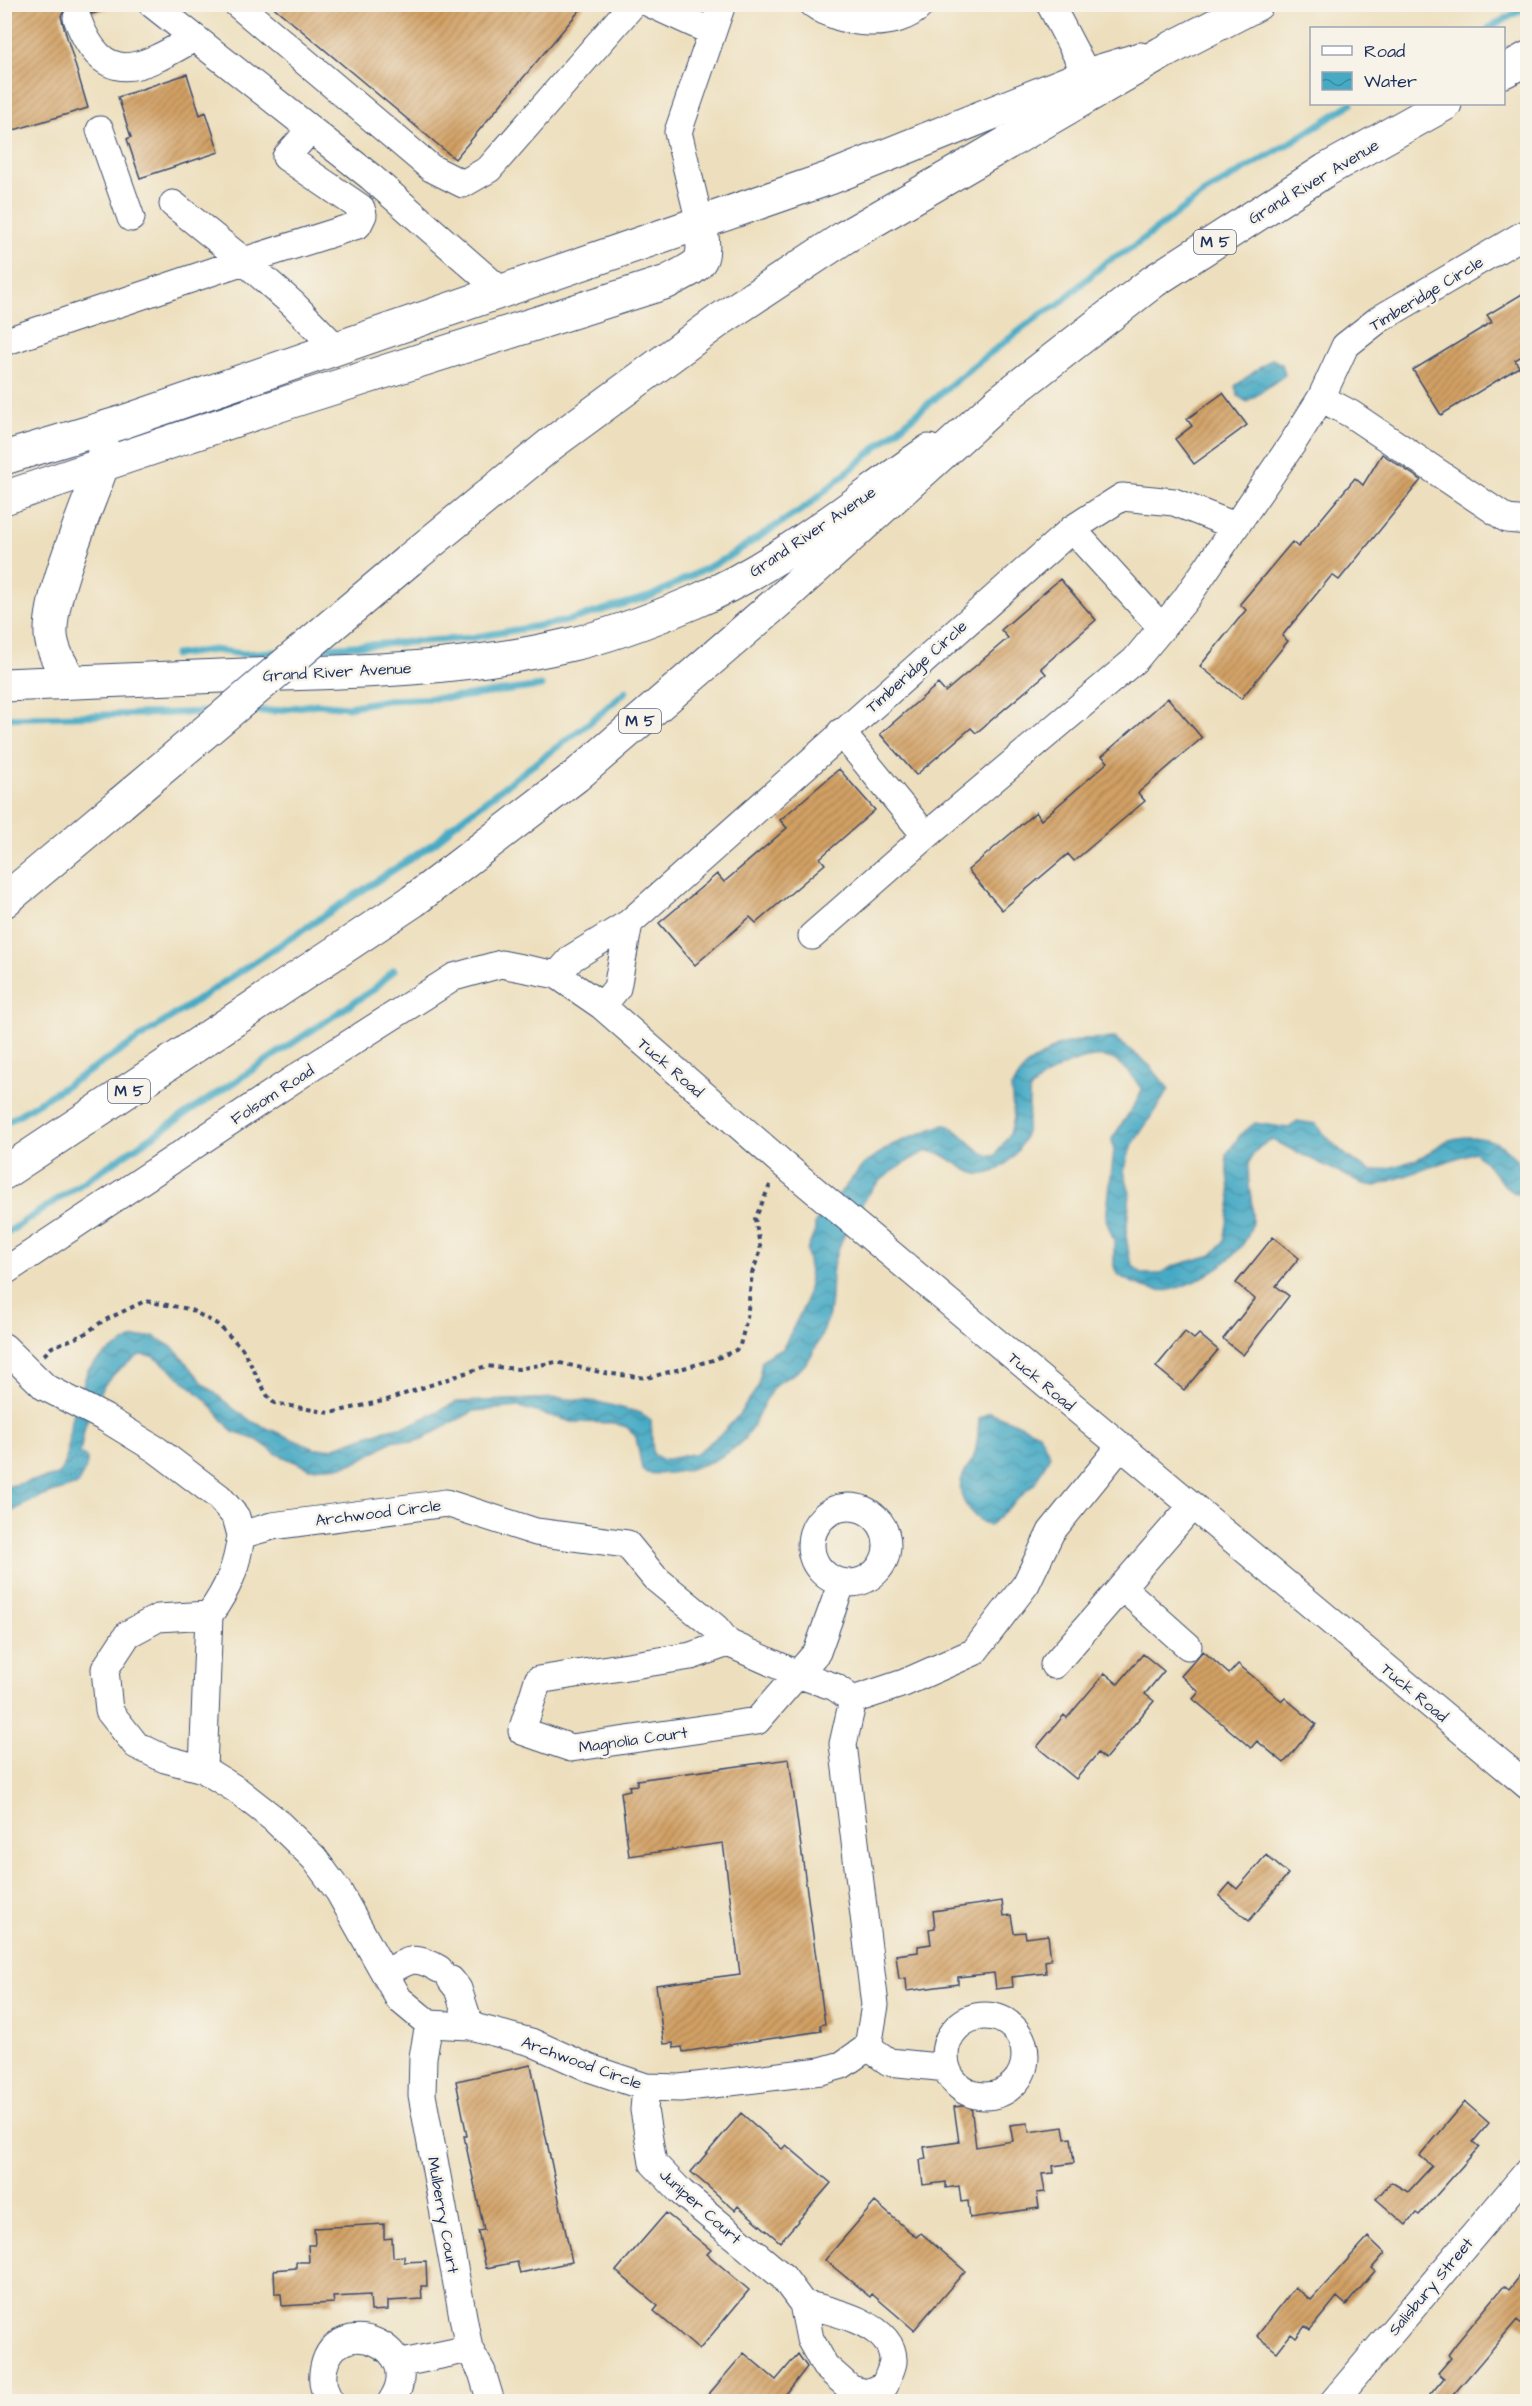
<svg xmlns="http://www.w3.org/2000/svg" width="1532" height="2406" viewBox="0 0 1532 2406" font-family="'Architects Daughter',sans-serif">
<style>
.water{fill:url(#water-waves);stroke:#306c92;stroke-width:1.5}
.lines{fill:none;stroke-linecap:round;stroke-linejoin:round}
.stream{stroke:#46aac5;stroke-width:7}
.building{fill:url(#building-hatch)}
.minor-casing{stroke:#3a496c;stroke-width:29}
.major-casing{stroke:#3a496c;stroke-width:35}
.highway-casing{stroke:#3a496c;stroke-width:35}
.path{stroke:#3a496c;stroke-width:4;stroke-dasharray:4.5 4.5;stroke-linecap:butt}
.minor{stroke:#fff;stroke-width:27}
.major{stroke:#fff;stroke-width:33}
.highway{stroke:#fff;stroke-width:33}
.highway-bridge-casing{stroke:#3a496c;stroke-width:35;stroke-linecap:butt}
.highway-bridge{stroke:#fff;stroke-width:33}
.labels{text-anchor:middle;stroke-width:5;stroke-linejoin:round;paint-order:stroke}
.shield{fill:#f7f3e8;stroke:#5d6a87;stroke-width:1.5}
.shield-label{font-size:15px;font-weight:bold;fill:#1b2f5e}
.street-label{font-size:16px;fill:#1b2f5e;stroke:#f7f3e8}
</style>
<defs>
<pattern id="water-waves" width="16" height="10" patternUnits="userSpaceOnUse" patternTransform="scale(1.5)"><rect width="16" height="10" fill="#46aac5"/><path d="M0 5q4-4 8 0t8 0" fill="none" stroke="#3a8ba3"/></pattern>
<pattern id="building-hatch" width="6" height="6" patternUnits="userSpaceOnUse" patternTransform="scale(1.5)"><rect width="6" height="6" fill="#d2a064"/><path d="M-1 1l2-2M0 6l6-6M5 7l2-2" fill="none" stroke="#aa8356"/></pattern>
</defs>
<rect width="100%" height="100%" fill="#f7f3e8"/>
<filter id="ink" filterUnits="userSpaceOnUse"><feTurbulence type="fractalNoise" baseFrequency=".0167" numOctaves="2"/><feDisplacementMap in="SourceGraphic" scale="12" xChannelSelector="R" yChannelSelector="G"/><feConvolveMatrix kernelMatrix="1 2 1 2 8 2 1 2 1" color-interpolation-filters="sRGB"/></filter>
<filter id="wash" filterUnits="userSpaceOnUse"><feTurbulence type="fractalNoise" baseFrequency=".008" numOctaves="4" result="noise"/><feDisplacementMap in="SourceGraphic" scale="24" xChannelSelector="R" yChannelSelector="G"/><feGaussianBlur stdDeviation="1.35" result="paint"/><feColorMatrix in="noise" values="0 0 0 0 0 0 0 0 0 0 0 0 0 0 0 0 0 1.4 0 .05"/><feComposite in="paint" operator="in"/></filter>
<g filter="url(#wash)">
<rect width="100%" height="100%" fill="#eddfbd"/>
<path class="water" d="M1272 359 1282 364 1285 375 1247 402 1238 396 1235 386Z
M1115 1038 1149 1065 1169 1089 1131 1147 1124 1171 1130 1193 1126 1235 1129 1256 1133 1266 1143 1274H1159L1173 1266 1212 1255 1224 1242 1231 1200 1226 1155 1241 1134 1255 1123 1289 1128 1297 1121 1316 1124C1333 1145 1347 1159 1371 1171 1388 1169 1414 1162 1429 1153 1434 1150 1438 1145 1444 1142 1464 1134 1494 1135 1509 1152 1523 1166 1527 1177 1527 1197 1500 1192 1496 1168 1474 1152L1376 1186 1363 1184 1272 1140C1229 1158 1259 1195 1251 1227 1244 1256 1198 1284 1170 1290 1153 1293 1131 1283 1117 1274L1114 1266V1242L1106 1219 1114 1150 1112 1139 1137 1101 1142 1090C1136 1080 1122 1063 1112 1059 1087 1050 1046 1072 1030 1090 1028 1104 1030 1118 1026 1131 1021 1153 997 1182 971 1172 956 1166 944 1150 926 1152 917 1154 888 1174 880 1181 864 1196 836 1245 833 1267 830 1285 833 1304 827 1321 821 1338 812 1360 798 1371 791 1377 781 1379 775 1386 766 1395 758 1418 751 1429 733 1460 680 1477 647 1473L642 1469 636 1437 627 1427 613 1423 572 1422 519 1407 474 1411 422 1439 413 1442 394 1440 357 1462 343 1466 309 1468 277 1454 257 1440 233 1432 206 1400 164 1364 153 1356 140 1355 118 1370 105 1384 94 1401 85 1426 80 1453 87 1459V1466L77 1485 37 1498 5 1515V1487L58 1475 66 1461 71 1420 88 1370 104 1355 131 1339 154 1336 175 1349 204 1384 234 1409 253 1422 315 1449 332 1448 381 1431 409 1425 457 1402 561 1398 598 1402 641 1413 651 1420 653 1454 663 1460 697 1453 722 1433 738 1416 758 1387 762 1360 773 1352 782 1350 805 1304 810 1279 807 1250 815 1231V1223L864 1164 892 1145 944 1124C963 1129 976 1157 995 1156L1010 1134 1014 1118 1011 1088 1026 1066 1057 1046 1084 1039Z
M990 1412 1039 1433 1050 1455 1035 1483 989 1526C970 1516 953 1495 964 1473 967 1467 972 1462 974 1456 978 1444 978 1431 979 1418Z"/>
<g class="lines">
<path class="stream" d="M1489 28 1528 6
M323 648 470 638 566 621 651 596 728 557 807 506 972 367 1043 313 1058 305 1106 262 1133 247 1204 193 1295 140 1351 104
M175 655 214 650 244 654 285 651
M249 711H274L317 704 348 707 387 700 460 697 541 686
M4 718 211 712
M4 1124 96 1067 437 841 452 826 589 723 626 691
M4 1235 374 989 394 970"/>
</g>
<g id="blocks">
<path class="building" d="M4 4H69L61 16 63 24 88 108 4 133Z
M85 4H107L108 9 92 14Z
M270 4H585L455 159Z
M187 74 200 115 206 112 219 152 140 178 127 139 131 137 118 97Z
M1527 291V353L1515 360 1519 367 1441 415 1413 370 1492 322 1487 315Z
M1223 393 1247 425 1194 464 1175 439 1192 426 1187 419Z
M1382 454 1421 480 1339 580 1332 575 1282 636 1288 641 1241 699 1200 666 1246 610 1240 604 1292 542 1298 547 1355 478 1363 485Z
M1060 579 1096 620 1041 668 1046 674 976 733 971 728 916 775 880 734 938 684 945 692 1008 638 1001 630Z
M1168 698 1202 738 1138 793 1145 801 1074 861 1068 854 1002 910 968 870 1036 812 1041 820 1108 762 1102 756Z
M839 769 875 810 820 858 825 864 756 923 750 917 695 965 659 923 717 874 724 882 787 828 780 820Z
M1273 1237 1299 1258 1276 1286 1289 1296 1243 1355 1223 1339 1255 1299 1236 1283Z
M1185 1332 1194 1339 1199 1334 1218 1350 1184 1390 1156 1367Z
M1203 1651 1229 1674 1238 1664 1282 1701 1285 1698 1316 1724 1284 1763 1257 1741 1251 1748 1193 1699 1199 1692 1181 1676Z
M1143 1654 1164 1671 1145 1694 1154 1701 1105 1759 1098 1753 1076 1779 1037 1747 1064 1715 1067 1718 1105 1673 1118 1684Z
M789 1759 825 2024 820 2025 821 2031 683 2052 682 2047 674 2048 673 2043 664 2044 656 1985 740 1974 723 1843 629 1856 621 1792 630 1790 629 1786 637 1785V1780Z
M1266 1855 1288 1874 1249 1921 1219 1896 1230 1883 1237 1889Z
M1002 1901 1004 1916 1011 1915 1014 1933 1025 1932 1026 1938 1048 1935 1051 1960 1045 1961 1046 1973 1012 1977 1013 1987 996 1989 994 1973 958 1977V1984L907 1991 906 1978 899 1979 896 1955 918 1952V1946L931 1944 929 1929 935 1928 933 1911Z
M531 2065 572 2262 520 2273 517 2262 486 2268 478 2231 484 2230 464 2136H467L456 2081Z
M1465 2102 1489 2123 1473 2142 1479 2147 1419 2215 1416 2213 1406 2225 1376 2199 1391 2182 1408 2192 1432 2166 1420 2156Z
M971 2105 976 2147 1013 2141 1010 2125 1028 2123 1029 2132 1063 2127 1065 2139 1071 2138 1074 2163 1053 2166 1054 2173 1042 2174 1045 2192 1037 2193 1039 2208 970 2218 968 2201 961 2202 959 2186 946 2188V2182L923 2185 920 2160 926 2159 924 2147 959 2142 954 2107Z
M741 2113 782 2149 786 2145 831 2183 780 2242 738 2206 735 2210 691 2172Z
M875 2202 916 2237 921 2233 965 2271 914 2330 872 2294 870 2297 825 2260Z
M666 2213 711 2250 707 2254 749 2290 699 2350 654 2311 658 2306 616 2271Z
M384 2224V2239L392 2238 393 2257 404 2256V2262L426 2261 427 2286H421L422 2299 388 2301V2310L371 2311 370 2295 333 2297 334 2303 282 2306 281 2294H275L274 2270 296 2268V2262H309L308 2245H315L314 2228Z
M1368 2237 1385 2253 1372 2268 1375 2271 1346 2305 1337 2297 1310 2330 1305 2326 1296 2338 1291 2334 1277 2352 1257 2336 1295 2287 1311 2300Z
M1527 2267V2329L1517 2320 1447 2402H1424L1444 2378 1438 2373 1451 2358 1448 2355 1456 2344 1504 2286 1509 2290Z
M744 2353 776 2380 798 2354 807 2367 780 2402H702Z"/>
</g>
</g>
<g filter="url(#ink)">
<use href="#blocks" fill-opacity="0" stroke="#3a496c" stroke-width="1.5"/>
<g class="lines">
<g class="minor-casing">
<path id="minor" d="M152 4 371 177 501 291
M237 4 431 168 463 184 489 169 633 4
M651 4 712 32
M813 4C841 25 897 31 922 4
M1050 4 1087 75
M77 18C104 91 142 68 194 38
M100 130 131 218
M173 204 244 261 358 225 363 215 361 208 286 157 310 130
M700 223 678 132 722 4
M4 342 244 261 293 304 336 348
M1321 398 1351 414 1507 519 1528 521
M1072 529 1162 628
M841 732 926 836
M812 936 926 836 1135 660 1185 600 1292 444 1321 398 1345 346 1378 320 1528 232
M557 975 572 958 629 923 1072 529 1122 497 1174 502 1235 526
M602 1006 617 988 629 923
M4 1272 300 1075 454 977 501 964 557 975 602 1006 782 1163 1528 1786
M4 1347 45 1387 105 1418 157 1450 219 1497 236 1517 241 1535
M811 1545a38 38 0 1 1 76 0a38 38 0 1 1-76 0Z
M1122 1587 1188 1646
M209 1615 203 1769 237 1790 274 1819 314 1858 339 1892 399 1999 429 2024 470 2026 531 2042 589 2068 646 2087 680 2088 821 2071 842 2065 868 2047 875 2005 843 1744 853 1700 904 1683 974 1652 1026 1584 1051 1532 1120 1447
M728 1643 691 1656 538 1680 522 1731 571 1748 757 1721 817 1652 842 1582
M1054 1665 1192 1506
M203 1769 165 1759 136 1745 109 1711 105 1669 128 1634 158 1618 209 1615C228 1589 237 1567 241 1535L272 1526 446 1503 536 1532 627 1544 655 1578 716 1628 728 1643 797 1674 835 1687 853 1700
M385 1974C408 1960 414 1954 439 1969
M451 1980 458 1989 470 2026
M945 2056a40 40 0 1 1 80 0a40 40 0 1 1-80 0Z
M429 2024 423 2057 422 2095 469 2349 482 2372 491 2402
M868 2047 889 2062 947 2068
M646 2087 644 2110 653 2163 681 2192 783 2277 803 2304
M803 2304C830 2310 895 2324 893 2362 892 2369 887 2378 885 2385L867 2393 851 2389 825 2366 810 2339Z
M398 2364 469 2349
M331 2402C323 2391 321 2380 324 2367 337 2310 429 2347 391 2402
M1333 2402 1528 2171"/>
</g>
<g class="major-casing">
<path id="major" d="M4 458 120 423 830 178 1087 75 1140 59
M4 498 292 401 667 282C703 263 707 265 700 223
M71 682C63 668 52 652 51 635 49 593 87 509 102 466L104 451
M4 685C85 681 165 678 245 675 354 672 462 670 568 645 610 636 654 619 694 602 779 566 853 503 929 451"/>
</g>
<g class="highway-casing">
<path id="highway" d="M1504 71 1528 58
M409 560 551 444 721 319 845 237 1162 53 1257 4
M4 901 121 803
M4 1173 413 901 576 776 788 593 1000 401 1154 281 1326 170 1445 104"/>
</g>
<path class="path" d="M44 1355 52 1347 83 1335 103 1321 145 1301 189 1309 217 1324 242 1348 267 1395 274 1403 330 1413 387 1400 486 1366 518 1369 556 1362 604 1373 647 1378 713 1360 736 1350 740 1345 747 1318 752 1273 761 1250 755 1219 770 1185"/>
<use href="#minor" class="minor"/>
<use href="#major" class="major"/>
<use href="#highway" class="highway"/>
<g class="highway-bridge-casing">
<path id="highway-bridge" d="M121 803 409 560"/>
</g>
<use href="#highway-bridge" class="highway-bridge"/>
</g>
</g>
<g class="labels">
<g class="shield">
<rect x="1194" y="230" width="42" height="24" rx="4.5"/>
<rect x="619" y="709" width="42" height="24" rx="4.5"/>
<rect x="108" y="1079" width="42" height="24" rx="4.5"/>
</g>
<g class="shield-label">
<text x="1215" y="247">M 5</text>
<text x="640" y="726">M 5</text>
<text x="129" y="1096">M 5</text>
</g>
<g class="street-label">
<text transform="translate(1313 181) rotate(-31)" y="6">Grand River Avenue</text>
<text transform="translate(1426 293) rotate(-31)" y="6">Timberidge Circle</text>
<text transform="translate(812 531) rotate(-34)" y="6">Grand River Avenue</text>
<text transform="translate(916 666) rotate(-42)" y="6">Timberidge Circle</text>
<text transform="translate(337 671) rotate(-3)" y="6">Grand River Avenue</text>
<text transform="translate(671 1067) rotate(41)" y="6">Tuck Road</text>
<text transform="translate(272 1094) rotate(-33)" y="6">Folsom Road</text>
<text transform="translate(1042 1381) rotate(40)" y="6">Tuck Road</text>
<text transform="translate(378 1512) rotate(-7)" y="6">Archwood Circle</text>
<text transform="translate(1415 1692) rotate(40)" y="6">Tuck Road</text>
<text transform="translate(633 1739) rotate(-8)" y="6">Magnolia Court</text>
<text transform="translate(582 2062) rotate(20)" y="6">Archwood Circle</text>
<text transform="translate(701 2206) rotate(42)" y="6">Juniper Court</text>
<text transform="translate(444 2215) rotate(80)" y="6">Mulberry Court</text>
<text transform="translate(1430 2286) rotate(-50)" y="6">Salisbury Street</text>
</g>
</g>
<rect width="1532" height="2406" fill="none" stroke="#f7f3e8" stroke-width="24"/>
<rect x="1310" y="27" width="195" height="78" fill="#f7f3e8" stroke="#9fa5b1" stroke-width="1.5"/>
<rect x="1322" y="46" width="30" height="9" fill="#ffffff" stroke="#9fa5b1" stroke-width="1.5"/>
<text x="1364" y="57" font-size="18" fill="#1b2f5e">Road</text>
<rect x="1322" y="72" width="30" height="18" fill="url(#water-waves)" stroke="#9fa5b1" stroke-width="1.5"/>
<text x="1364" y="87" font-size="18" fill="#1b2f5e">Water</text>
</svg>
